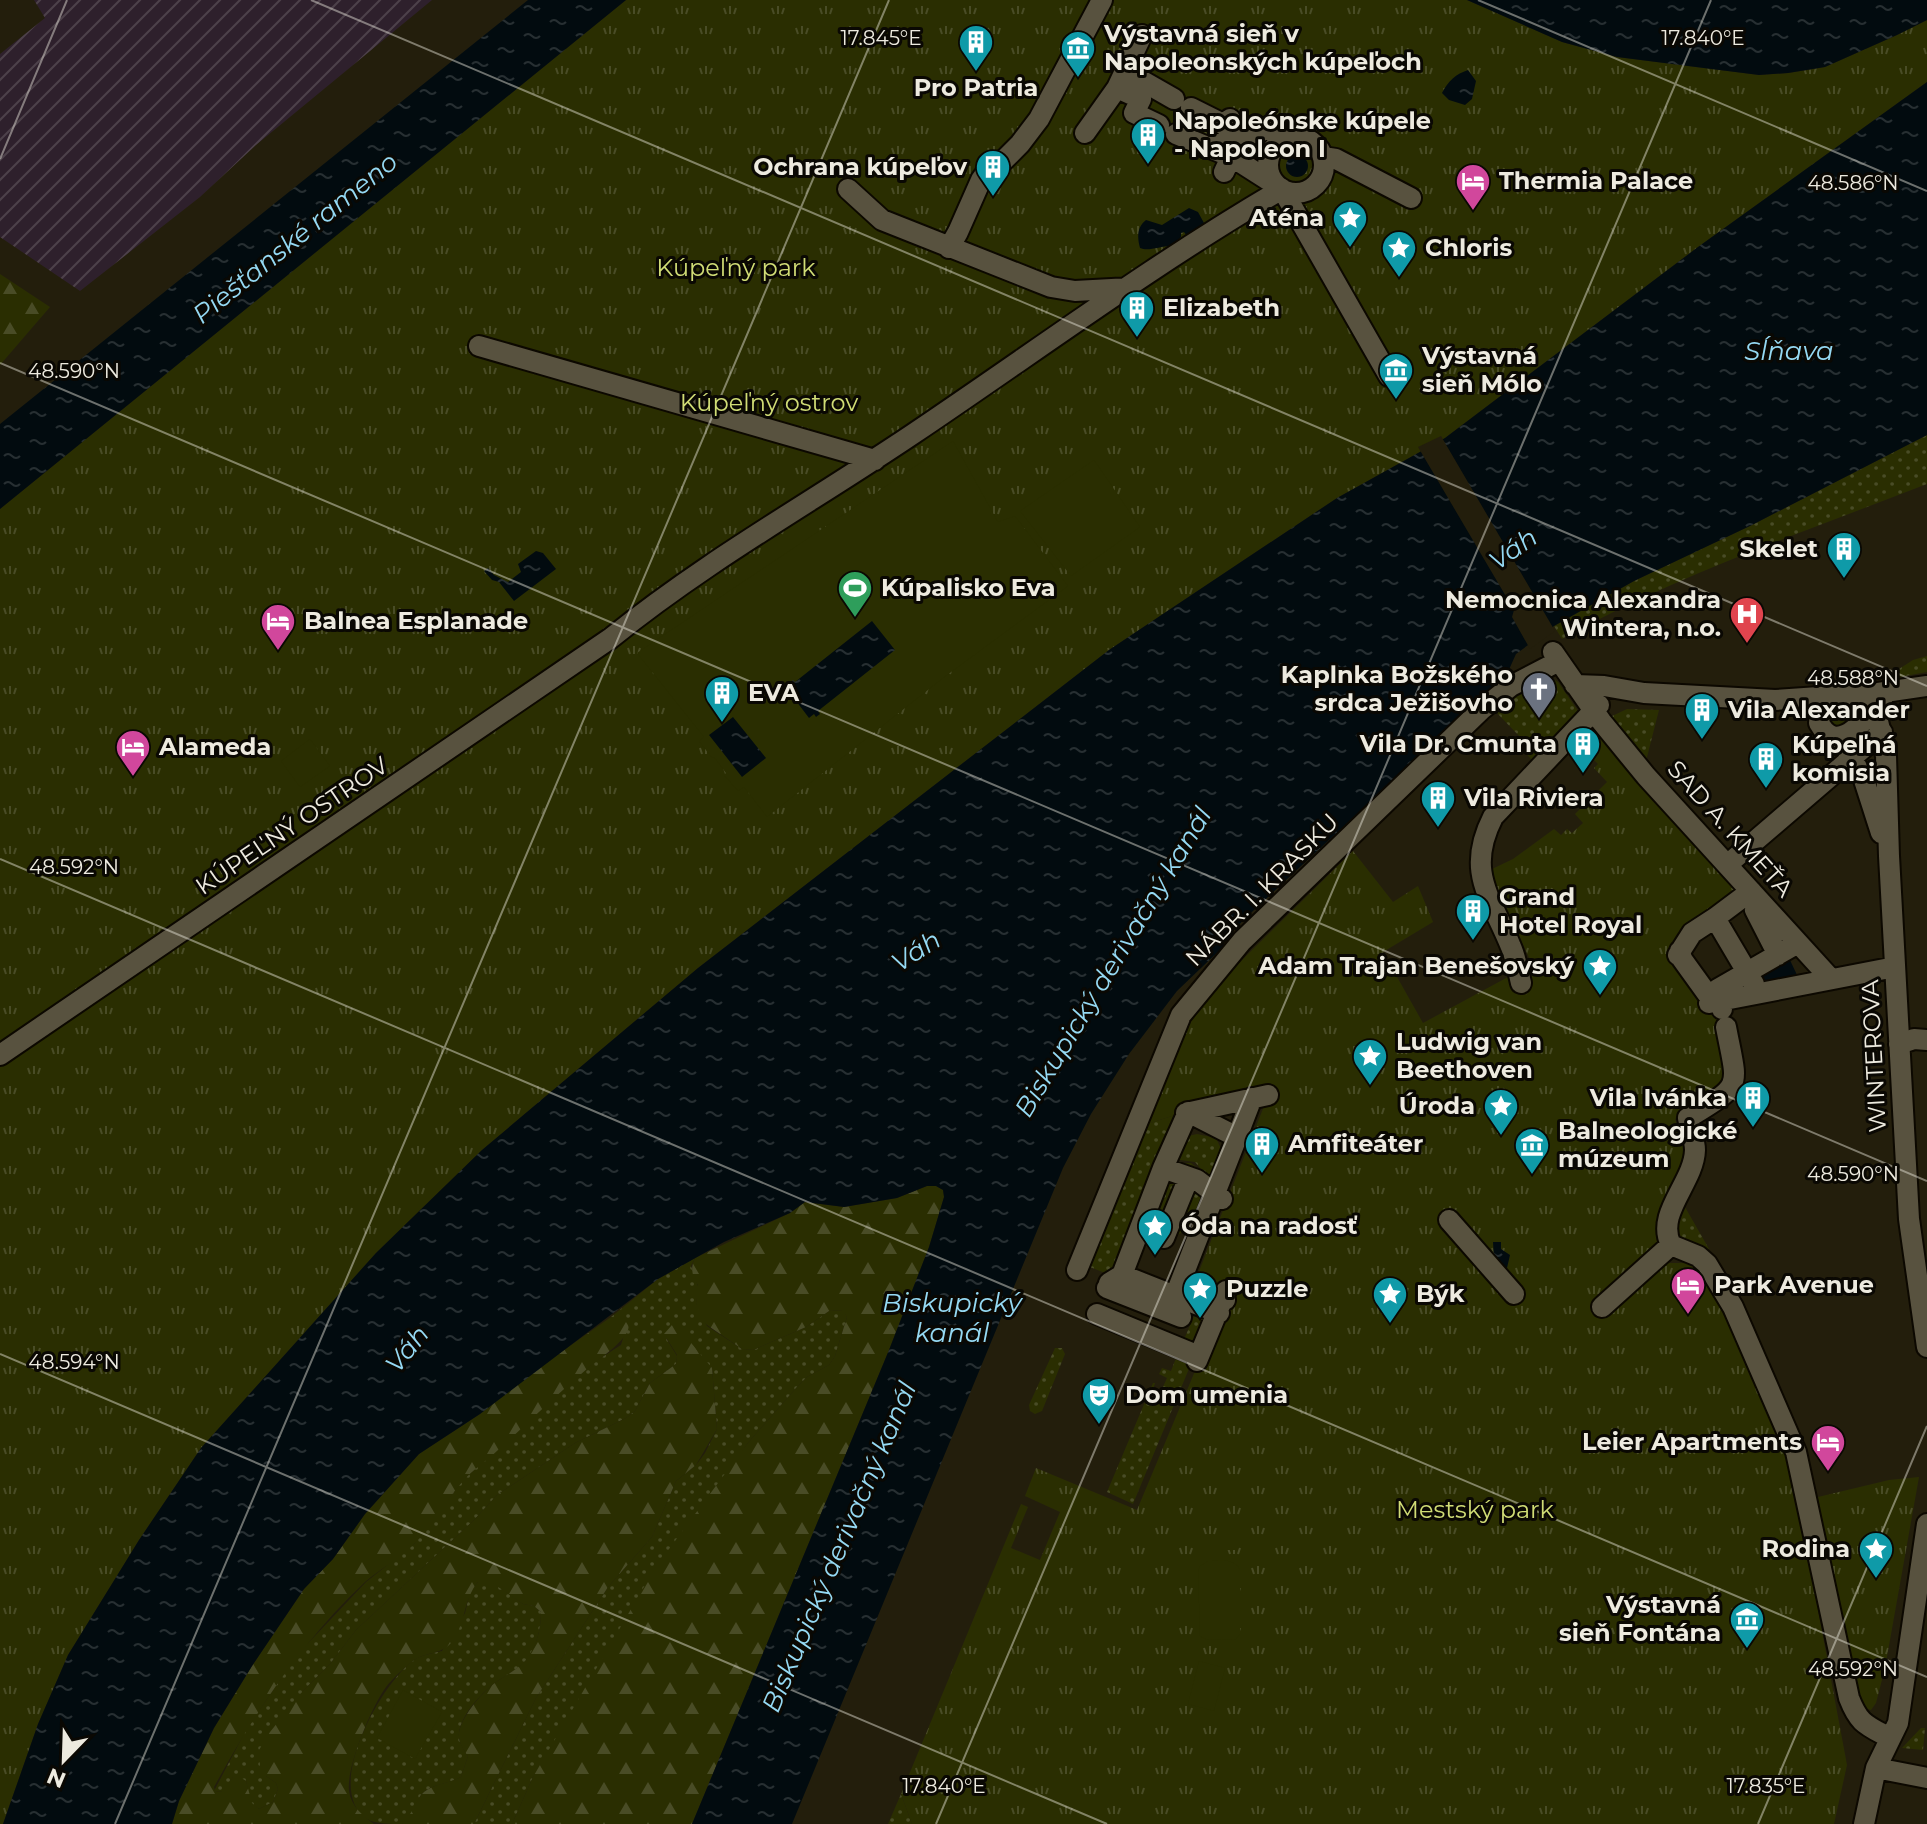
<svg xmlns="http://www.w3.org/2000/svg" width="1927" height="1824" viewBox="0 0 1927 1824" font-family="Montserrat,sans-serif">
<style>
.industrial{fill:url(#industrial-furrows)}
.grass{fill:url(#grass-dots)}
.forest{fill:url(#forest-firs)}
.park{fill:url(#park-tufts)}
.pitch{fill:#2a2e01}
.water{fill:url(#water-ripples)}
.pier{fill:#231e0c}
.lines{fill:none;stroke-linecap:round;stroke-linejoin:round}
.minor-casing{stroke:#0c0800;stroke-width:24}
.minor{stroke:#58523f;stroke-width:20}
.ticks{fill:none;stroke:#edeadf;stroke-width:2;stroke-opacity:0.45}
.labels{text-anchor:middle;stroke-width:6;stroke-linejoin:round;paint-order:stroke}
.poi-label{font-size:24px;font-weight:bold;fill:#edeadf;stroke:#0a0803;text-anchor:start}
.park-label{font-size:24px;fill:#d0dc75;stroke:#0a0803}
.street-label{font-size:24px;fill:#edeadf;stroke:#0a0803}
.water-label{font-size:26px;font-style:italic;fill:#95d9f3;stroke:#0a0803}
.ticks-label{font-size:20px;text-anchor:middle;fill:#edeadf;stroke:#0a0803;stroke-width:6;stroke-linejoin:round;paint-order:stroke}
</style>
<defs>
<pattern id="industrial-furrows" width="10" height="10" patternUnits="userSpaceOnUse" patternTransform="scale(2)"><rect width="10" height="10" fill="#2e202c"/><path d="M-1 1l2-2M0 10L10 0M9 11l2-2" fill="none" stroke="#4d414a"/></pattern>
<pattern id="grass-dots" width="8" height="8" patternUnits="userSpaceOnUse" patternTransform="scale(2)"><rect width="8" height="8" fill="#2a2e01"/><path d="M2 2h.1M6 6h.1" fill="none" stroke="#494c26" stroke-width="1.8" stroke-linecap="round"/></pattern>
<pattern id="forest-firs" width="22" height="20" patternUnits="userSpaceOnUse" patternTransform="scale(2)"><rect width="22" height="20" fill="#2a2e01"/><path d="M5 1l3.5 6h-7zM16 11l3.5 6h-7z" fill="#494c26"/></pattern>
<pattern id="park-tufts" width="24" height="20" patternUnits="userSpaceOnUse" patternTransform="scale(2)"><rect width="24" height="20" fill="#2a2e01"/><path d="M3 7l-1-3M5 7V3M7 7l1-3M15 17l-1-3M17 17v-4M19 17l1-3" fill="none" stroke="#494c26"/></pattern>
<pattern id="water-ripples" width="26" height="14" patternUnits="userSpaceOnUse" patternTransform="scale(2)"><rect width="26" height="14" fill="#020b0f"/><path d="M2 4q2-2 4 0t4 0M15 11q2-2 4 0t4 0" fill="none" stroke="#272f32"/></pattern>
</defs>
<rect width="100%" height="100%" fill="#231e0c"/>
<path class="industrial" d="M34 0H432L256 145 200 197 80 291 0 237V54L45 18Z"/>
<path class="grass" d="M1927 435V484C1804 532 1677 575 1562 639L1554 626 1634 581 1752 525Z
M1927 656V672L1888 679V676L1913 660Z
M1550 677 1558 682 1580 714 1532 760 1516 743 1521 738 1497 713 1531 679Z
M1869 700 1847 724 1838 728 1829 725 1830 707Z
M1627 709 1659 710 1646 761 1610 717Z
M1178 1114 1115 1277 1080 1263 1135 1128Z
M1197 1134 1216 1138 1223 1153 1214 1176 1210 1177 1212 1180 1173 1163H1191L1206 1175 1195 1162 1180 1160 1176 1156 1184 1137Z
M1169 1176 1181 1177 1158 1231 1153 1218Z
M1187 1188 1204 1191C1200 1211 1193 1230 1173 1237Z
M1685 1207 1709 1249C1697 1251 1685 1243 1677 1235L1676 1212Z
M695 1258 691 1266 699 1289 696 1303 707 1326 742 1349 753 1350 806 1327 829 1311 843 1310 847 1317 835 1356 829 1365 807 1377 797 1387 747 1444 533 1777 512 1824H474L536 1698 608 1587 652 1537 676 1481 696 1465 705 1453 717 1429 712 1368 666 1338 677 1356 676 1364 650 1383 635 1411 626 1418 575 1443 497 1495 474 1520 356 1630 330 1664 303 1691 266 1776 276 1783 278 1789 273 1802 259 1809 251 1803 246 1781 233 1777 223 1792 214 1791 246 1730 296 1656 366 1582 414 1544 463 1480 556 1395 596 1361 621 1345 627 1325 622 1320 611 1317 658 1279Z
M1198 1307 1212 1313 1197 1351 1182 1344Z
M1055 1348H1062L1065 1354 1042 1411 1035 1414 1030 1411 1029 1405Z
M1178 1353 1193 1359 1133 1504 1107 1492 1153 1383H1155L1151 1396 1158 1398 1167 1378 1159 1374 1162 1368 1171 1371Z
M478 1582H492L523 1604 534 1606 541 1612C541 1627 538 1641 530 1655 522 1669 504 1675 491 1686 479 1696 461 1716 459 1733 458 1741 463 1749 468 1756L461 1777C449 1784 431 1784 422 1794 415 1802 412 1820 402 1824 393 1824 375 1824 367 1819 322 1790 381 1683 414 1660 421 1655 433 1653 442 1651L465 1613 470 1592Z
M1921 1728H1925L1923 1750 1902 1748Z
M901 1794 912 1824H888Z"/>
<path class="forest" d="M0 274 50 307 0 365Z
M927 1186H936L943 1190 944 1197 929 1247 889 1350 692 1824H512L533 1777 655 1568 747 1444 797 1387 807 1377 829 1365 835 1356 847 1317 842 1310 829 1311 806 1327 753 1350 742 1349 707 1325 701 1318 696 1303 698 1285C692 1276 690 1268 695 1258L790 1213 805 1202 844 1207 897 1198Z
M611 1317C658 1321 597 1360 588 1368 557 1394 529 1422 498 1450 487 1461 472 1470 462 1482 445 1502 432 1526 413 1545 399 1559 380 1569 365 1582 302 1641 255 1712 214 1787L215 1791 222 1792 233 1777H240L246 1781 252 1803 259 1809 273 1802 278 1789 276 1783 266 1776 260 1766 259 1750 270 1732 303 1691 330 1664 356 1630 474 1520 497 1495 575 1443 626 1418 635 1411 650 1383 676 1364 677 1355 664 1334 672 1325 677 1326 712 1368 717 1429 696 1465 676 1481 652 1537 608 1587 536 1698 474 1824H402C413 1815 414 1801 424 1792 434 1784 450 1783 461 1777L468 1756C463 1750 458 1741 459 1733 461 1718 480 1695 491 1686 504 1675 522 1669 530 1654 538 1641 541 1627 541 1612L534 1606 523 1604 491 1582H478C463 1599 466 1625 451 1643 441 1655 424 1652 413 1661 404 1668 393 1678 386 1687 372 1706 346 1767 349 1791 351 1806 363 1816 374 1824H172L179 1801 214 1728 252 1666 304 1589 333 1559 365 1514 419 1454 480 1414 527 1376Z"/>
<path class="park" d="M626 0H1467L1562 42 1617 57 1759 75 1789 73 1825 67 1897 35 1927 20V82L1698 247 1445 438 1337 498 1109 650 698 968 482 1150 376 1253 201 1448 139 1540 68 1655 38 1724 3 1824H0V509Z
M1596 728 1737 887 1675 939 1679 961 1717 1008 1721 1029 1716 1031 1726 1083 1722 1092 1675 1119 1687 1154 1665 1263H1697L1737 1327 1789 1455 1847 1765 1834 1824H912L901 1794 1021 1504 1028 1507 1011 1548 1040 1560 1060 1512 1025 1496 1036 1468 1137 1510 1218 1316 1196 1279 1268 1096 1178 1114 1135 1128 1186 1015 1353 851 1393 902 1418 886 1433 922 1383 952 1423 1023 1532 964 1497 888 1492 869 1513 859 1554 829 1561 835 1567 829 1572 833 1583 823 1575 814 1607 782 1594 768 1598 764 1580 746Z
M1919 1477 1885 1668 1876 1703 1871 1710 1861 1707 1840 1625 1818 1497 1889 1480Z"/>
<path class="pitch" d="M953 441 998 522 1015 516 1068 586 943 678 767 817 744 787 738 791 724 775 726 773 714 757 712 758 699 741 704 737 637 653Z
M1094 460 1140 527 1071 576 1020 511Z
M310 739 330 766 300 787 281 761Z
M1201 1539H1236V1550H1201Z
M1208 1561C1219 1561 1234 1557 1240 1570V1634L1236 1639 1207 1640 1200 1636 1198 1571 1200 1566Z
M1199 1661 1225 1668 1214 1711 1188 1704Z
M403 1690 442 1712 415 1759 377 1738Z"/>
<path class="water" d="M528 0H626L0 509V424Z
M1467 0H1927V20L1897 35 1825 67 1788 73 1759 75 1617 57 1562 42Z
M1468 70 1476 81 1472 99 1465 105 1449 100 1442 93C1448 81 1456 74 1468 70Z
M1927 82V435L1752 525 1634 581 1554 626 1516 654 1507 674 1254 910 1223 940 1224 946 1177 991 1129 1054 1091 1114 1063 1168 792 1824H692L889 1350 929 1247 944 1197 943 1190 936 1186H927L897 1198 844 1207 805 1202 790 1213 724 1242 658 1279 480 1414 419 1454 365 1514 333 1559 304 1589 252 1666 214 1728 179 1801 172 1824H3L38 1724 68 1655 139 1540 201 1448 376 1253 482 1150 698 968 1109 650 1337 498 1445 438 1698 247Z
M1286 166a11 11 0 1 1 22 0a11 11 0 1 1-22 0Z
M1189 208 1198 212 1204 223 1199 232 1188 238 1184 232 1181 233V237L1173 246C1162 245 1149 252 1140 248 1137 237 1137 227 1146 220L1162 225Z
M536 551 543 553 556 569 514 601 499 582 492 580 484 571 488 568 494 575 508 582 521 572 518 564Z
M872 621 895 650 818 711 820 714 816 717 814 714 809 718 787 689 792 686 790 683 793 680 795 682Z
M733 717 766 758 742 777 709 735Z
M1789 958 1798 977 1759 987 1751 974Z
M1493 1242H1501V1249L1510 1255 1507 1268 1494 1260Z"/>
<path class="pier" d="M1441 436 1555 631 1530 649 1512 617 1514 610 1418 447Z"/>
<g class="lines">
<g class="minor-casing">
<path id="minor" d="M1125 71 1174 99
M1117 88 1141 99 1134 113 1159 125
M1191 108 1227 126
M1085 133 1117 88 1142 35
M1176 134 1232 157 1282 189 1389 376
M1268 165a28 28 0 1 1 56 0a28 28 0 1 1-56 0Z
M1206 148 1275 127 1293 137
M1323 157 1336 159 1411 198
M1224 172C1233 155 1232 144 1227 126L1230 119
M848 189 882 220 1051 287 1075 291 1130 288
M949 248 958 232 981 180 988 170 1004 160 1020 144 1039 119 1102 0
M479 346 875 460
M1553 652 1601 721 1646 776 1831 979
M1575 685 1604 686 1644 693 1775 700 1878 693 1927 686
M1822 697 1819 723C1838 758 1866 717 1882 701
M1875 708 1886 756 1889 856 1909 1219 1927 1347
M1840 737 1864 780 1881 833
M1727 865 1882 732
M1759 906 1755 910 1778 955
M1715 918 1754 984
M1680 951 1682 959 1713 1002
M1678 955 1692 933 1715 918 1751 891
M1521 983C1518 971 1516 958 1511 947 1491 897 1465 872 1493 817L1599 705
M1709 1003 1895 967
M1722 1009 1718 989 1798 943
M1899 1044 1914 1039 1927 1040
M0 1055 611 638C706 561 812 502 913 434 1035 352 1155 263 1282 189
M1186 1113 1268 1095
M1237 1137 1252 1098
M1163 1168 1197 1180 1222 1199
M1449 1220 1514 1294
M1164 1238 1189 1177
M1671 1245 1698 1256 1707 1264 1733 1307 1796 1452 1849 1698C1859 1724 1866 1725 1890 1738
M1077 1270 1181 1015 1242 941 1481 710 1511 686 1559 661
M1181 1281 1225 1300
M1109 1283 1122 1275 1163 1168 1188 1112 1237 1137 1175 1296 1122 1275
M1107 1288 1181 1317
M1175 1296 1219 1313
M1602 1307 1671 1245C1655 1213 1694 1183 1695 1150 1695 1140 1690 1128 1688 1118 1744 1083 1738 1090 1726 1027
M1097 1314 1199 1356
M1197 1361 1226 1291
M1876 1768 1927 1778
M1864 1824 1876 1768 1898 1723 1927 1524"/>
</g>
<use href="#minor" class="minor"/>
</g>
<path class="ticks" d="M311 0 1927 686M1478 0 1927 191M0 159 67 0M0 363 1927 1181M0 859 1927 1677M0 1354 1107 1824M115 1824 889 0M936 1824 1711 0M1758 1824 1927 1426"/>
<defs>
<g id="building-pin" transform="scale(1.8)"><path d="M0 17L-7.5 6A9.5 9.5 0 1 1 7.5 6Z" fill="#0f9aa8" stroke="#0a0803"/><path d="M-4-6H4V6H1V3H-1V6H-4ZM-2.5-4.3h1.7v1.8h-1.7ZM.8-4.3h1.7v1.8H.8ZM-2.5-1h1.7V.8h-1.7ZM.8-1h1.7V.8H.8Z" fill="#fff"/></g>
<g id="museum-pin" transform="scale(1.8)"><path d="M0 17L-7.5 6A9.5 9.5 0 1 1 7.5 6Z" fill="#0f9aa8" stroke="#0a0803"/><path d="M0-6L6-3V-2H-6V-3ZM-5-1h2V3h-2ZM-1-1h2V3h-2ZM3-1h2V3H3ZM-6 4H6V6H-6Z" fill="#fff"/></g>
<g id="hotel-pin" transform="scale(1.8)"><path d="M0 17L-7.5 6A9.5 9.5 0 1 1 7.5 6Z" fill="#d1479c" stroke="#0a0803"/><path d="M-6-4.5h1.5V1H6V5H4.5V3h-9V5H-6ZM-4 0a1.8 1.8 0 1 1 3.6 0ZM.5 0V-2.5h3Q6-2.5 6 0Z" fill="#fff"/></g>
<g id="sight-pin" transform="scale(1.8)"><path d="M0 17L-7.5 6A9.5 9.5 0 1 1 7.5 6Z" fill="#0f9aa8" stroke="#0a0803"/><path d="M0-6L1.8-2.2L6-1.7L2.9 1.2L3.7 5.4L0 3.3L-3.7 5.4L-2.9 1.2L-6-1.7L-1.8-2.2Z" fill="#fff"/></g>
<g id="stadium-pin" transform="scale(1.8)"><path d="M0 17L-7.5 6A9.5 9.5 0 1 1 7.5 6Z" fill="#2e9e5b" stroke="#0a0803"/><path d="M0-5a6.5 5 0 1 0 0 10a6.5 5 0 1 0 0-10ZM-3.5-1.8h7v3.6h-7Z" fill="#fff"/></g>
<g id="hospital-pin" transform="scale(1.8)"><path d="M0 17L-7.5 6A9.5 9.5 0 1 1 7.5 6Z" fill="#e0444e" stroke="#0a0803"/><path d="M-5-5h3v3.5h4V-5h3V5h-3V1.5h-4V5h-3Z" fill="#fff"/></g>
<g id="church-pin" transform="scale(1.8)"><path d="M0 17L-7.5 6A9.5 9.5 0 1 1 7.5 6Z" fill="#6b7280" stroke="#0a0803"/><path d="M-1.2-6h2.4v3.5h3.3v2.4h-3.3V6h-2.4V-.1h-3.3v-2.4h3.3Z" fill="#fff"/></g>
<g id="theatre-pin" transform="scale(1.8)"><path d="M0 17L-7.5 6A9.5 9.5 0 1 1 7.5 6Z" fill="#0f9aa8" stroke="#0a0803"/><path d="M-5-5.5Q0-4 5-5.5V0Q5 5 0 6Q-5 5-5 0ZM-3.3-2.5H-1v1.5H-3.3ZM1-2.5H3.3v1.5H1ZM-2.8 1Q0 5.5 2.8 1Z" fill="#fff"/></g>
</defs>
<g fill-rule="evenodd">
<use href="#building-pin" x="976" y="42"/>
<use href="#museum-pin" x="1078" y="48"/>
<use href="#building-pin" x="1148" y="135"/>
<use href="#building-pin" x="993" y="167"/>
<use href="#hotel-pin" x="1473" y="181"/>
<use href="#sight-pin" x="1350" y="218"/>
<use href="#sight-pin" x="1399" y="248"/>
<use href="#building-pin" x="1137" y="308"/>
<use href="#museum-pin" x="1396" y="370"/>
<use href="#building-pin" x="1844" y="549"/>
<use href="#stadium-pin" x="855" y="588"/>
<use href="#hospital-pin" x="1747" y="614"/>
<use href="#hotel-pin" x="278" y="621"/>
<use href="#church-pin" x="1539" y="689"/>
<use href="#building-pin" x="722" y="693"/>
<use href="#building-pin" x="1702" y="710"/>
<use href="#building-pin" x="1583" y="744"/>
<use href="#hotel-pin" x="133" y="747"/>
<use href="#building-pin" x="1766" y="759"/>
<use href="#building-pin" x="1438" y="798"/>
<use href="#building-pin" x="1473" y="911"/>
<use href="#sight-pin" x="1600" y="966"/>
<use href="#sight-pin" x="1370" y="1056"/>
<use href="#building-pin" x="1753" y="1098"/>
<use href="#sight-pin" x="1501" y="1106"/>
<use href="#building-pin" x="1262" y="1144"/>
<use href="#museum-pin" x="1532" y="1145"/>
<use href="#sight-pin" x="1155" y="1226"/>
<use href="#hotel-pin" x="1688" y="1285"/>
<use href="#sight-pin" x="1200" y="1289"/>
<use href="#sight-pin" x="1390" y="1294"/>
<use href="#theatre-pin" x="1099" y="1395"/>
<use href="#hotel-pin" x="1828" y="1442"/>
<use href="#sight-pin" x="1876" y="1549"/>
<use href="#museum-pin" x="1747" y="1619"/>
</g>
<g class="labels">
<g class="poi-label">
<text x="1104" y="42">Výstavná sieň v<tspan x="1104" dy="28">Napoleonských kúpeľoch</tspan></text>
<text x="976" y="96" text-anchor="middle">Pro Patria</text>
<text x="1174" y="129">Napoleónske kúpele<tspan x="1174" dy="28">- Napoleon I</tspan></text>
<text x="967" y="175" text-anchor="end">Ochrana kúpeľov</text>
<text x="1499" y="189">Thermia Palace</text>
<text x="1324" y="226" text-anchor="end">Aténa</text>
<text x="1425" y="256">Chloris</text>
<text x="1163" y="316">Elizabeth</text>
<text x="1422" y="364">Výstavná<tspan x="1422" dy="28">sieň Mólo</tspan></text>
<text x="1818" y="557" text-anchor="end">Skelet</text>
<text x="881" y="596">Kúpalisko Eva</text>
<text x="1721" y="608" text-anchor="end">Nemocnica Alexandra<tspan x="1721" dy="28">Wintera, n.o.</tspan></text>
<text x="304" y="629">Balnea Esplanade</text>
<text x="1513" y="683" text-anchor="end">Kaplnka Božského<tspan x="1513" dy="28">srdca Ježišovho</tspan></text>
<text x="748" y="701">EVA</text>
<text x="1728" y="718">Vila Alexander</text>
<text x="1557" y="752" text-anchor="end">Vila Dr. Cmunta</text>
<text x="1792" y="753">Kúpeľná<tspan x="1792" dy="28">komisia</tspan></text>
<text x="159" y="755">Alameda</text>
<text x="1464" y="806">Vila Riviera</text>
<text x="1499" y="905">Grand<tspan x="1499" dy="28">Hotel Royal</tspan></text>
<text x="1574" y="974" text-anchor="end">Adam Trajan Benešovský</text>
<text x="1396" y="1050">Ludwig van<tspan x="1396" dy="28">Beethoven</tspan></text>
<text x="1727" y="1106" text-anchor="end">Vila Ivánka</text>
<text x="1475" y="1114" text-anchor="end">Úroda</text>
<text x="1558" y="1139">Balneologické<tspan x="1558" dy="28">múzeum</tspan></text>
<text x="1288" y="1152">Amfiteáter</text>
<text x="1181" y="1234">Óda na radosť</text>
<text x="1714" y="1293">Park Avenue</text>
<text x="1226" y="1297">Puzzle</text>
<text x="1416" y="1302">Býk</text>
<text x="1125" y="1403">Dom umenia</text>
<text x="1802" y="1450" text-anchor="end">Leier Apartments</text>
<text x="1850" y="1557" text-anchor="end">Rodina</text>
<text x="1721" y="1613" text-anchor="end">Výstavná<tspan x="1721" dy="28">sieň Fontána</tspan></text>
</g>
<g class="park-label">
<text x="736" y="276">Kúpeľný park</text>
<text x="769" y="411">Kúpeľný ostrov</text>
<text x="1475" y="1518">Mestský park</text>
</g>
<g class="street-label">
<text transform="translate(292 826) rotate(-34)" y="8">KÚPEĽNÝ OSTROV</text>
<text transform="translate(1730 829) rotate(48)" y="8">SAD A. KMEŤA</text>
<text transform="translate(1262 890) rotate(-45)" y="8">NÁBR. I. KRASKU</text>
<text transform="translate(1874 1056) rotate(-93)" y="8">WINTEROVA</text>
</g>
<g class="water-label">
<text transform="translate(295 238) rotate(-39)" y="9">Piešťanské rameno</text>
<text x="1789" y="360">Sĺňava</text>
<text transform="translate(1513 549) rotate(-35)" y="9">Váh</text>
<text transform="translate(916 951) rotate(-33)" y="9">Váh</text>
<text transform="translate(1113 962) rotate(-59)" y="9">Biskupický derivačný kanál</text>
<text x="952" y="1312">Biskupický<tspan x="952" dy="30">kanál</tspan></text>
<text transform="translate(407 1349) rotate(-51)" y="9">Váh</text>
<text transform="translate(839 1547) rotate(-67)" y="9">Biskupický derivačný kanál</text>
</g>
</g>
<g class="ticks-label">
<text x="881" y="45">17.845°E</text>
<text x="1703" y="45">17.840°E</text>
<text x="1853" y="190">48.586°N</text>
<text x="74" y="378">48.590°N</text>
<text x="1853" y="685">48.588°N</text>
<text x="74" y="874">48.592°N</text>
<text x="1853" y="1181">48.590°N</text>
<text x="74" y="1369">48.594°N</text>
<text x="1853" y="1676">48.592°N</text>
<text x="944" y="1793">17.840°E</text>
<text x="1766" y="1793">17.835°E</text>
</g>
<g transform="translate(64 1760) rotate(203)" stroke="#0a0803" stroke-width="6" paint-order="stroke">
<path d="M0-6L14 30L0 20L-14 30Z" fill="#edeadf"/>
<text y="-12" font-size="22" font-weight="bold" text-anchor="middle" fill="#edeadf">N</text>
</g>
</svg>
